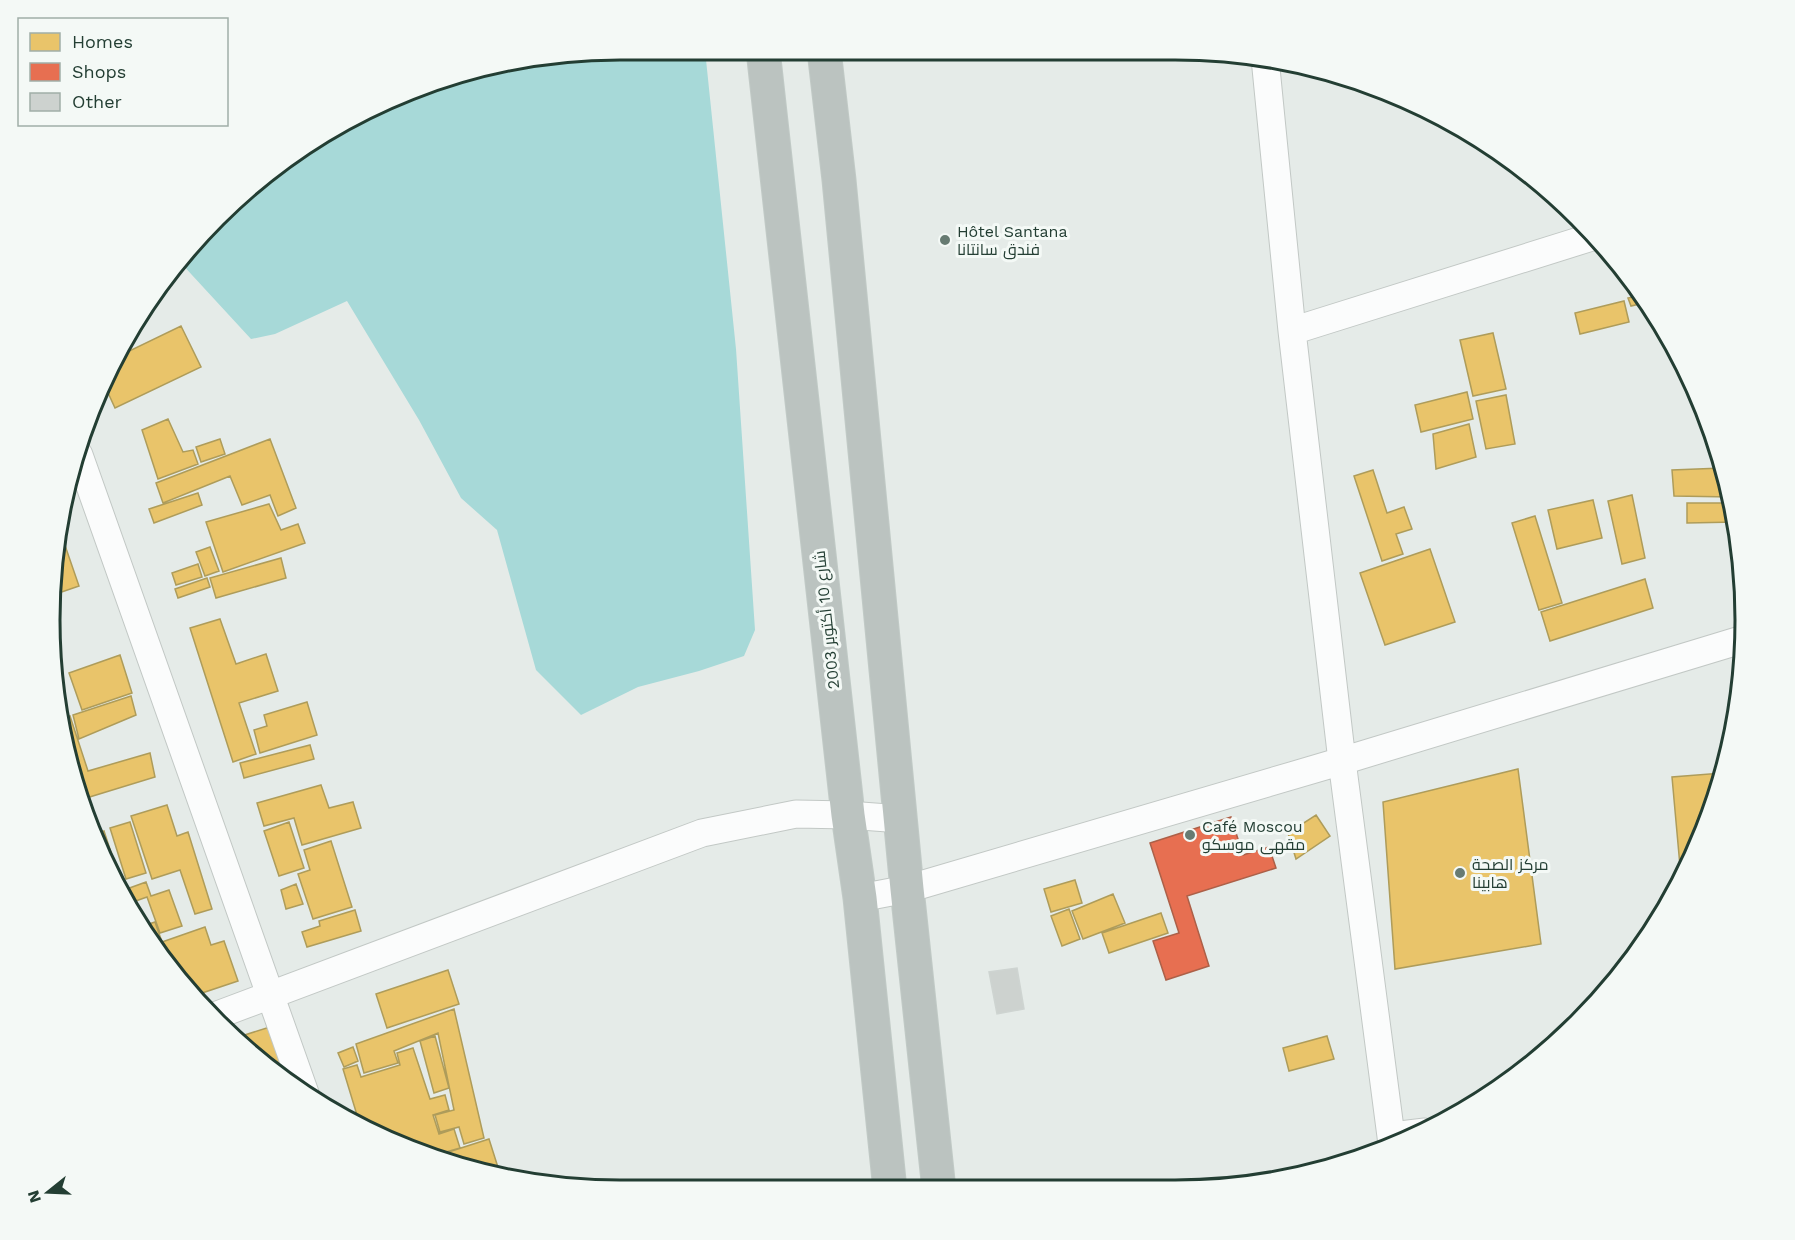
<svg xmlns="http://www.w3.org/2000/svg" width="1795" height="1240" viewBox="0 0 1795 1240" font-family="'Work Sans',Cairo,sans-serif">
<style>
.water{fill:#a7d9d8}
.homes{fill:#e9c46a;stroke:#ae9c5a;stroke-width:1.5}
.shops{fill:#e76f51;stroke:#ac6048;stroke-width:1.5}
.building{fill:#cdd2cf;stroke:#ced4d1;stroke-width:1.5}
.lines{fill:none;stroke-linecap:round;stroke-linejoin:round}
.street-casing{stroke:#c2c8c5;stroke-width:29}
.highway-casing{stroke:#c1cac6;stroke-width:35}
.street{stroke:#fbfcfc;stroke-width:27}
.highway{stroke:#bbc3c0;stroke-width:33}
.poi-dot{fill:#677b72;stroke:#f4f9f6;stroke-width:2}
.labels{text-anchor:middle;stroke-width:6;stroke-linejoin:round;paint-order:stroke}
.poi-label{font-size:16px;fill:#233e33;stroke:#f4f9f6;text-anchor:start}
.street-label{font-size:16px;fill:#233e33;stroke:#f4f9f6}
.rim{fill:none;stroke:#233e33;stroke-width:3}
</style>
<rect width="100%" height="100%" fill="#e5ebe8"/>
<path class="water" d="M620 50H705L736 349 755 630 744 656 699 671 638 687 581 715 536 670 497 530 461 498 419 420 347 301 275 334 251 339 180 262 191 244 303 145 472 69Z"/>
<path class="homes" d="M1631 281 1648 302 1631 306 1628 298 1633 297 1628 282Z
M1624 301 1629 322 1580 334 1575 313Z
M181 326 201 367 115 408 104 384 123 354Z
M1493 333 1506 389 1473 396 1460 340Z
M1467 392 1473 419 1421 432 1415 405Z
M1506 395 1515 444 1486 449 1476 401Z
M168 419 183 452 193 450 198 464 158 479 142 430Z
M1469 424 1476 457 1436 469 1433 434Z
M220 439 225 454 201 462 196 447Z
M270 439 296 508 278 516 270 495 242 505 230 476 163 503 156 483Z
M1722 468 1731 497 1674 496 1672 470Z
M1373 470 1387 513 1404 507 1412 529 1396 534 1403 554 1382 561 1354 476Z
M198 493 202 505 154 523 149 509Z
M1632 495 1645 558 1622 564 1608 501Z
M1593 500 1602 538 1557 549 1548 510Z
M1687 503H1733L1736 522 1687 523Z
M269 504 281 530 298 524 305 543 223 572 206 522Z
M1535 516 1562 603 1539 610 1512 523Z
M59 528 79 586 56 594 54 546Z
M210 547 219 571 205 576 196 552Z
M1430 549 1455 622 1385 645 1360 573Z
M281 558 286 578 216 598 210 578Z
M198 564 202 577 176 585 172 573Z
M207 578 210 587 178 598 175 589Z
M1645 579 1653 608 1550 641 1541 612Z
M220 619 236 664 266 654 278 691 239 703 256 754 233 762 190 628Z
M120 655 132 693 82 710 69 673Z
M131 696 136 715 79 739 73 715Z
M307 702 317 735 260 753 254 730 267 726 264 715Z
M70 716 88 771 150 753 155 777 83 799 60 731V719Z
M310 745 314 759 244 778 240 763Z
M1518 769 1541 944 1395 969 1383 802Z
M1722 773 1702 839 1688 865 1680 866 1672 777Z
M321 785 329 808 353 802 361 828 302 845 294 818 264 826 257 803Z
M167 805 177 836 188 832 212 909 195 914 180 870 152 879 131 816Z
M1316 815 1330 836 1296 859 1288 833Z
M130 822 146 873 126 879 110 828Z
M289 822 304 868 279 876 264 831Z
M104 831 119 877 113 879 108 873 95 834Z
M331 841 352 907 313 919 298 874 310 870 304 850Z
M1075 880 1082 903 1051 912 1044 889Z
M146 882 151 896 169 890 182 926 160 933 147 897 130 903 124 890Z
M296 884 303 904 286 909 281 890Z
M1113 894 1125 923 1083 939 1072 911Z
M1069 909 1080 939 1062 946 1051 916Z
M355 910 361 931 307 947 302 932 320 926 319 921Z
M1161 913 1168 933 1109 953 1102 933Z
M155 922 162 942 205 927 211 945 224 941 238 981 196 995 146 925Z
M448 970 459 1004 387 1028 376 994Z
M454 1009 484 1138 464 1144 459 1127 440 1132 435 1115 454 1110 438 1033 394 1051 398 1063 364 1073 356 1044Z
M270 1027 286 1080 235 1038Z
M435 1036 449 1088 434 1093 420 1041Z
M1327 1036 1334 1059 1289 1071 1283 1048Z
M353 1047 358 1061 344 1067 338 1053Z
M413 1048 430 1099 445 1095 449 1110 433 1115 439 1134 454 1129 460 1148 432 1156 401 1147 360 1125 343 1069 357 1065 361 1077 400 1065 397 1053Z
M489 1139 501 1177 433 1157Z"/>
<path class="shops" d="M1231 817 1243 855 1269 847 1276 868 1187 896 1209 966 1166 980 1153 941 1179 933 1150 843Z"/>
<path class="building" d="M1017 968 1024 1009 997 1014 989 972Z"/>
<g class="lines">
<g class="street-casing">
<path id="street" d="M1265 58 1292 331 1595 236
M1292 331 1342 761 1392 1144
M79 455 306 1096
M860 898 907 889 1342 761 1744 639
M212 1017 702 833 796 814 848 815 901 819
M1392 1136 1425 1132"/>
</g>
<g class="highway-casing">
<path id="highway" d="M763 50 848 815 860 898 890 1190
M824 50 839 180 907 889 939 1190"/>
</g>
<use href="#street" class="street"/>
<use href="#highway" class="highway"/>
</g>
<g class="poi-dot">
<circle cx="945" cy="240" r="6"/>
<circle cx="1190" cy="835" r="6"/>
<circle cx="1460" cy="873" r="6"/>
</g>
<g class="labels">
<g class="poi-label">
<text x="957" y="237">Hôtel Santana<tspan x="957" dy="18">فندق سانتانا</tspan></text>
<text x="1202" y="832">Café Moscou<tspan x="1202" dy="18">مقهى موسكو</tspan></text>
<text x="1472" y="870">مركز الصحة<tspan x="1472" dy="18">هابينا</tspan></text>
</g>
<g class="street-label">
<text transform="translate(826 620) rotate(-96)" y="6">شارع 10 أكتوبر 2003</text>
</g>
</g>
<path d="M0 0H1795V1240H0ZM620 60H1175A560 560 0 0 1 1735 620V620A560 560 0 0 1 1175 1180H620A560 560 0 0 1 60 620V620A560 560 0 0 1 620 60Z" fill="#f4f9f6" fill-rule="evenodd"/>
<path class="rim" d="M620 60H1175A560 560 0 0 1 1735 620V620A560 560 0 0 1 1175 1180H620A560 560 0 0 1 60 620V620A560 560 0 0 1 620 60Z"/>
<rect x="18" y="18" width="210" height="108" fill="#f4f9f6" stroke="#a0aea8" stroke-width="1.5"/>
<rect x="30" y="33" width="30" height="18" fill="#e9c46a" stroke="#a0aea8" stroke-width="1.5"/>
<text x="72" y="48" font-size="18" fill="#233e33">Homes</text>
<rect x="30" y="63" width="30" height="18" fill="#e76f51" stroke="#a0aea8" stroke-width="1.5"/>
<text x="72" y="78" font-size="18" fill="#233e33">Shops</text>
<rect x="30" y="93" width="30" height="18" fill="#cdd2cf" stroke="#a0aea8" stroke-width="1.5"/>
<text x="72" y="108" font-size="18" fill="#233e33">Other</text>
<g transform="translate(48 1192) rotate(252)" stroke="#f4f9f6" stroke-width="4.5" paint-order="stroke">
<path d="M0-4.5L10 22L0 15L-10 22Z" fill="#233e33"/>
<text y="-9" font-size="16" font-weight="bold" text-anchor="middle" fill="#233e33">N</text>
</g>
</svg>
